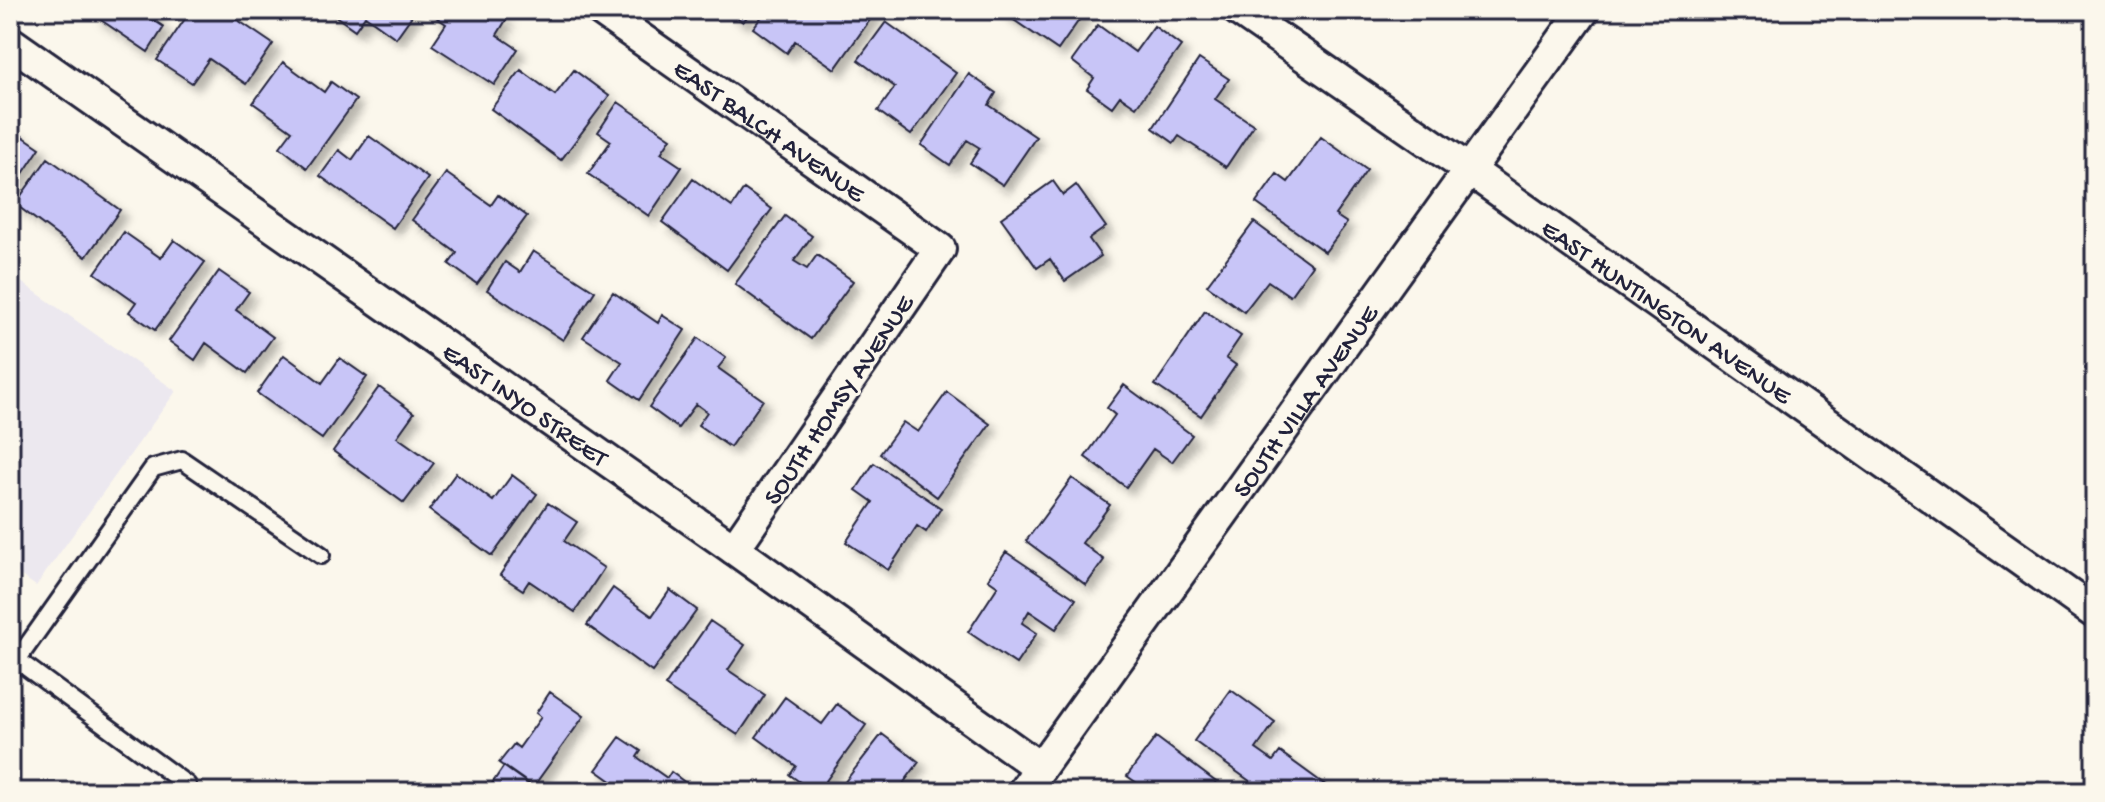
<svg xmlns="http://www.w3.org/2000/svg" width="2105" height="802" viewBox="0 0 2105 802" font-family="'Gochi Hand',sans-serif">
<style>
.built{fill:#ece8ef}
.building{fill:#c8c5f7;stroke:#22223b;stroke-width:2;filter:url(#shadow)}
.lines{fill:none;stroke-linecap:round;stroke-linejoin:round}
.lane-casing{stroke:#22223b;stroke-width:22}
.street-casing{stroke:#22223b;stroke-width:36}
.lane{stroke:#fbf7ec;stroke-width:16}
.street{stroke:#fbf7ec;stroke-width:30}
.labels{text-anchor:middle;stroke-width:6;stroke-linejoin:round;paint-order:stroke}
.street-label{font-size:26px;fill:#22223b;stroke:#fbf7ec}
</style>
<defs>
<filter id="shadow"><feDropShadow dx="7" dy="7" stdDeviation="4" flood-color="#0004"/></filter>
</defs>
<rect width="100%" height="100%" fill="#fbf7ec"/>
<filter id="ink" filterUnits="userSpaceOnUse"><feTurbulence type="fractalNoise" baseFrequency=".0125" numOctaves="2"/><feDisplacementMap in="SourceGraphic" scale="16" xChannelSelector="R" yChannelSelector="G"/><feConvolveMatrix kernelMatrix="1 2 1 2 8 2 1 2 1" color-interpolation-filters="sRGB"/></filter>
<g filter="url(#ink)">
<path class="built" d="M10 274 176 391 36 586 10 568Z"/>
<path class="building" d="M99 10H159L152 19 164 27 148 52 95 16Z
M191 10H223L273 44 246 84 209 59 192 83 157 60Z
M327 10H416L396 38 365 16 355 30Z
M437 10H491L506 20 497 35 518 49 494 85 432 45 446 24 433 15Z
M727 10H752L743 22Z
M767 10H877L835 69 795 41 787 53 753 28Z
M999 10H1086L1058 50Z
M886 22 956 73 911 135 878 111 895 87 858 60Z
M1098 25 1135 52 1154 26 1181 46 1136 107 1120 96 1112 107 1087 89 1094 78 1072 61Z
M1199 59 1229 79 1215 99 1254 125 1226 167 1179 136 1174 143 1153 128Z
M283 62 324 92 331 82 356 100 307 168 280 147 292 131 253 103Z
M521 70 555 95 574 70 609 96 561 160 491 109Z
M969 74 996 93 989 105 1036 137 1003 185 970 163 980 148 967 140 950 165 921 145Z
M618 102 671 138 661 153 682 167 649 216 588 174 611 141 598 132Z
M12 129 40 148 10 193V132Z
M369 136 428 178 393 228 320 176 339 150 352 160Z
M1321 137 1367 170 1335 215 1347 223 1325 252 1256 203 1277 174 1288 182Z
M48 158 120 210 86 257 15 204Z
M446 173 491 205 498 195 527 216 477 284 449 264 457 253 412 220Z
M693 179 732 207 744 189 772 209 727 270 662 222Z
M1053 181 1063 195 1076 185 1106 227 1089 239 1101 256 1065 281 1050 259 1037 268 1001 218Z
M785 216 812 236 794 261 807 269 817 255 853 281 811 339 735 284Z
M1254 222 1312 265 1290 296 1268 281 1244 312 1207 285Z
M124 232 161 258 174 240 205 262 155 330 129 312 136 302 95 273Z
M533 251 595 291 563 340 487 290 505 262 520 272Z
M219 271 249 292 236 310 273 337 247 373 206 343 195 360 169 341Z
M613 292 658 323 662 315 685 330 639 400 610 380 622 362 583 337Z
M1205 311 1241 336 1226 358 1236 365 1201 416 1155 385Z
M698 338 726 358 718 368 763 400 730 447 698 425 707 412 696 404 678 428 649 407Z
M284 355 322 383 340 358 367 377 322 439 257 393Z
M1124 385 1192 435 1172 462 1153 449 1126 487 1085 457 1115 415 1107 408Z
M379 387 414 413 397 437 434 463 404 503 333 451Z
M947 392 990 424 937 497 880 454 903 422 918 432Z
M874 463 941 508 926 532 917 526 888 570 846 542 873 502 856 490Z
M456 473 493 501 512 475 537 494 492 556 429 510Z
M1072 478 1110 505 1082 543 1104 560 1086 585 1026 541Z
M548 503 577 522 564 541 604 568 575 612 529 581 523 590 500 575Z
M1006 552 1076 599 1056 629 1029 611 1022 623 1037 633 1016 664 968 632 998 586 988 579Z
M613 588 652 616 670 590 697 610 652 672 587 625Z
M710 621 745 645 728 670 765 695 738 735 665 686Z
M1231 690 1275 722 1256 749 1273 761 1280 752 1335 792H1265L1194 741Z
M550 692 584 716 533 787 499 763 514 744 519 748 541 717 536 713Z
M785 697 822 724 837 704 866 725 818 792H814L790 775 796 766 756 737Z
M882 734 919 762 902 785 911 792H837Z
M620 737 641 751 637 757 667 778 671 772 698 792H627L596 770Z
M1156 737 1216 782 1208 792H1150L1127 776Z
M504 766 538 790 536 792H495L489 788Z"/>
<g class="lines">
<g class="lane-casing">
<path id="lane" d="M17 660 187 785
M10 670 153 468 182 460 321 555"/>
</g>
<g class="street-casing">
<g id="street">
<path id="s1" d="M600 10 940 249 734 549"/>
<path id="s2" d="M1238 10 1468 169 2095 613"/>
<path id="s3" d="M10 42 734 549 1040 768"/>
<path id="s4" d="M1023 792 1584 10"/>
</g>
</g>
<use href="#lane" class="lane"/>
<use href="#street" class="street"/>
</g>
</g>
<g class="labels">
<g class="street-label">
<text dy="9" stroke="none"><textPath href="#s1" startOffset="208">EAST BALCH AVENUE</textPath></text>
<text dy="9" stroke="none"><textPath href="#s2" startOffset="524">EAST HUNTINGTON AVENUE</textPath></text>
<text transform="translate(837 399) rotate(-56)" y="9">SOUTH HOMSY AVENUE</text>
<text dy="9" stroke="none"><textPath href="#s4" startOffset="482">SOUTH VILLA AVENUE</textPath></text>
<text dy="9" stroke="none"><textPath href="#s3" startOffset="630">EAST INYO STREET</textPath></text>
</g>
</g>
<rect width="2105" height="802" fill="none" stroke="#fbf7ec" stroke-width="40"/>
<rect x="20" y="20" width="2065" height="762" fill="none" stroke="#22223b" stroke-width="3" filter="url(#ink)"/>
</svg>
